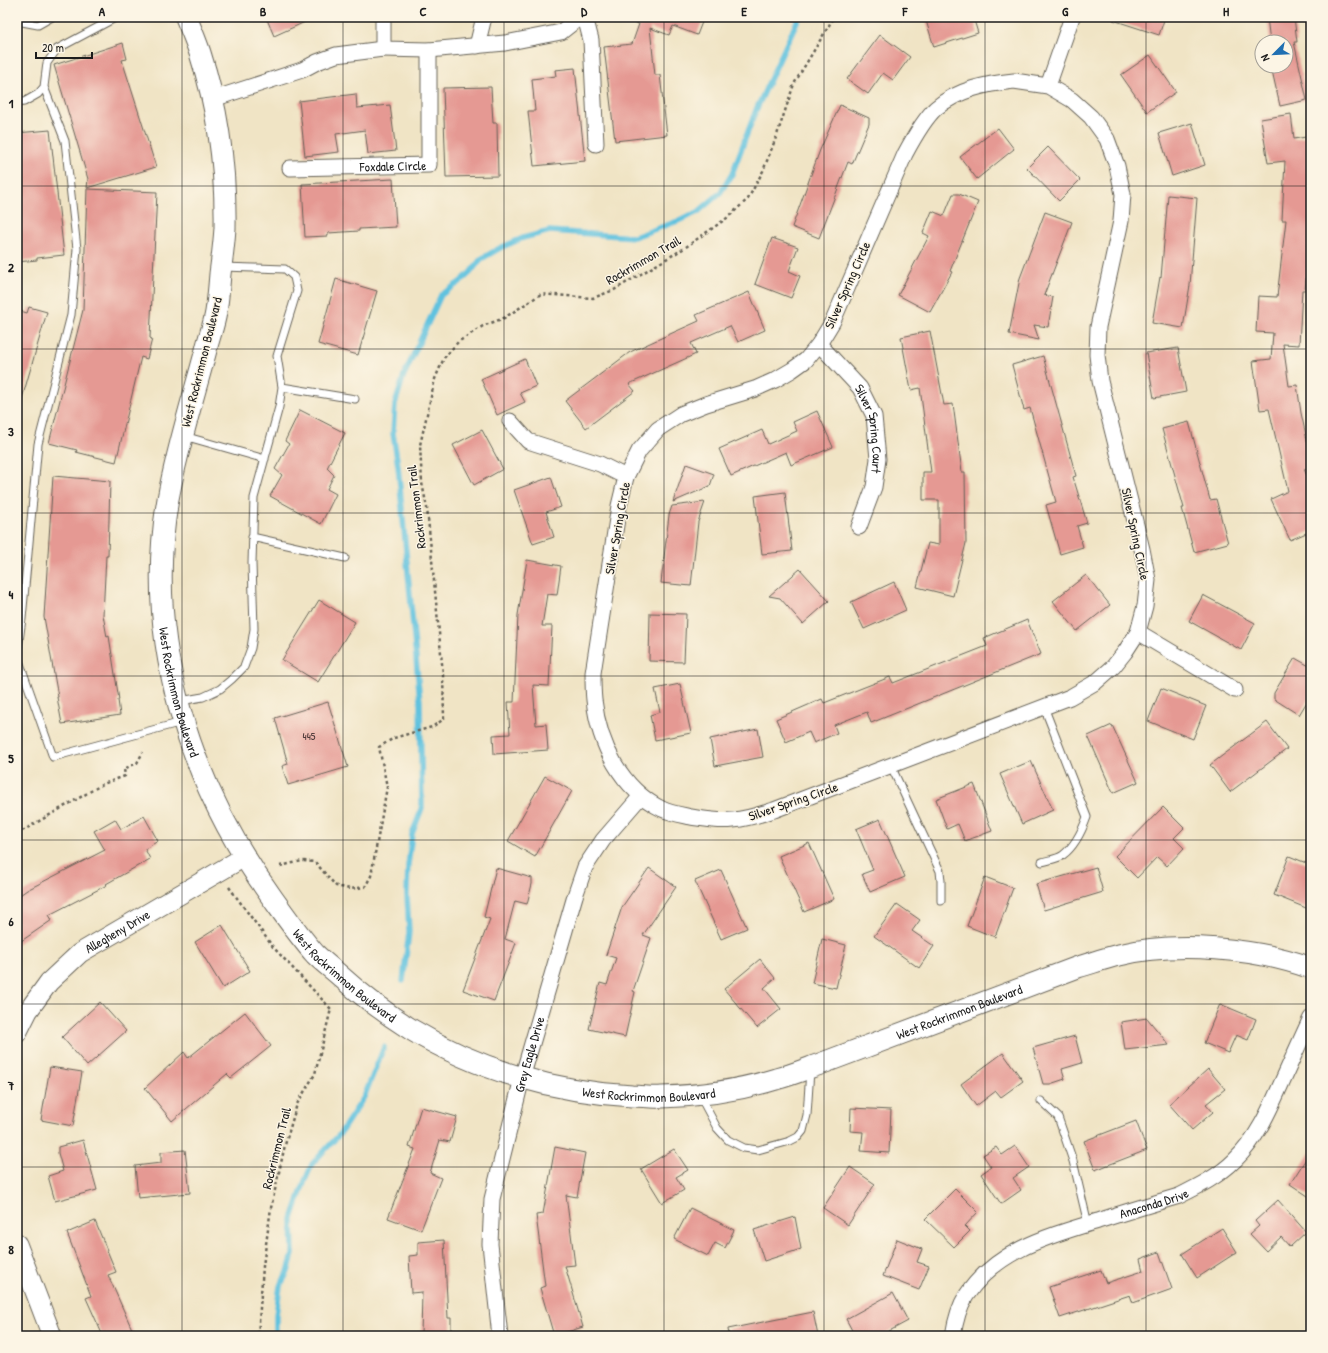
<svg xmlns="http://www.w3.org/2000/svg" width="1328" height="1353" viewBox="0 0 1328 1353" font-family="'Patrick Hand',sans-serif">
<style>
.lines{fill:none;stroke-linecap:round;stroke-linejoin:round}
.stream{stroke:#61c2df;stroke-width:5.5}
.building{fill:#e59993}
.service-casing{stroke:#666257;stroke-width:9}
.minor-casing{stroke:#666257;stroke-width:17}
.tertiary-casing{stroke:#666257;stroke-width:21}
.secondary-casing{stroke:#666257;stroke-width:23}
.path{stroke:#666257;stroke-width:2.5;stroke-dasharray:3 3;stroke-linecap:butt}
.service{stroke:#fff;stroke-width:7}
.minor{stroke:#fff;stroke-width:15}
.tertiary{stroke:#fff;stroke-width:19}
.secondary{stroke:#fff;stroke-width:21}
.grid{fill:none;stroke:#1c1c1c;stroke-width:1;stroke-opacity:0.55}
.labels{text-anchor:middle;stroke-width:3;stroke-linejoin:round;paint-order:stroke}
.number-label{font-size:11px;fill:#4e3b3a}
.street-label{font-size:13px;fill:#1c1c1c;stroke:#fcf5e5}
.neatline{fill:none;stroke:#1c1c1c;stroke-width:1.5}
.grid-label{font-size:13px;text-anchor:middle;font-weight:bold;fill:#1c1c1c}
</style>
<rect width="100%" height="100%" fill="#fcf5e5"/>
<filter id="ink" filterUnits="userSpaceOnUse"><feTurbulence type="fractalNoise" baseFrequency=".025" numOctaves="2"/><feDisplacementMap in="SourceGraphic" scale="8" xChannelSelector="R" yChannelSelector="G"/><feConvolveMatrix kernelMatrix="1 2 1 2 8 2 1 2 1" color-interpolation-filters="sRGB"/></filter>
<filter id="wash" filterUnits="userSpaceOnUse"><feTurbulence type="fractalNoise" baseFrequency=".012" numOctaves="4" result="noise"/><feDisplacementMap in="SourceGraphic" scale="16" xChannelSelector="R" yChannelSelector="G"/><feGaussianBlur stdDeviation="0.9" result="paint"/><feColorMatrix in="noise" values="0 0 0 0 0 0 0 0 0 0 0 0 0 0 0 0 0 1.4 0 .05"/><feComposite in="paint" operator="in"/></filter>
<g filter="url(#wash)">
<rect width="100%" height="100%" fill="#f0e4c5"/>
<g class="lines">
<path class="stream" d="M403 981 409 932 407 894 408 865 412 834 422 808 420 701 398 466 393 433 395 404 404 375 441 295 460 282 470 273 481 259 500 248 523 238 550 231 634 237 678 221 698 212 720 193 732 174 756 110 799 17
M276 1336V1315L280 1286 288 1272 293 1254 292 1219 304 1183 312 1164 339 1135 364 1097 384 1047"/>
</g>
<g id="blocks">
<path class="building" d="M266 17H316L274 36Z
M625 17H704L697 35 673 26 669 35 650 28 655 75H660L667 135 615 141 604 47 632 44 639 24 624 18Z
M925 17H973L978 33 934 47Z
M1114 17H1165L1159 35 1113 20Z
M1267 17H1294L1297 42H1294L1307 100 1280 106 1271 66H1286V42H1270Z
M880 35 910 57 893 80 883 73 868 94 847 79Z
M123 43 127 59 122 60 156 167 87 188 88 179 54 65Z
M1150 55 1176 92 1147 112 1121 75Z
M575 68 585 161 534 166 528 111H535L532 79 556 76 555 70Z
M491 87 493 123H497L498 176 446 177 443 88Z
M356 94 357 108 390 105 396 151 368 154 365 130 336 134 339 152 305 156 299 101Z
M840 105 869 118V124L852 164 848 162 819 238 792 227 820 150Z
M1291 114 1294 139 1306 137 1311 171 1310 238 1305 290H1302L1299 345 1283 344 1289 386 1297 385 1301 413 1311 458V468L1304 469 1311 485V531L1290 540 1271 499 1288 491 1269 409 1260 410 1253 361 1271 359 1273 333 1256 332 1258 296 1277 297 1286 220H1282L1285 161 1268 163 1261 119Z
M1192 123 1205 165 1172 176 1159 133Z
M998 128 1014 149 977 179 960 157Z
M50 130 64 255 37 258V260L17 262V133Z
M1048 147 1080 180 1059 201 1027 168Z
M393 179 396 227 359 229V231L328 233V236L305 237 302 184Z
M87 189 157 192 150 338 152 339 147 359 141 357 116 462 76 452 77 450 49 443 83 310Z
M953 194H959L978 202 950 271 952 272 930 312 898 295 929 236 923 233 932 211 944 216Z
M1168 195 1197 198 1190 285 1183 328 1152 323 1160 277 1161 278Z
M1045 212 1072 222 1044 295 1053 297 1048 327 1034 325 1039 340 1009 334 1020 278Z
M772 238 798 247 789 271 800 276 791 298 755 284Z
M336 279 377 291 358 355 318 344Z
M749 292 765 330 738 342 730 326 691 343 696 354 629 384 635 391 586 428 565 401 630 352 699 321 696 315Z
M29 307 47 312 21 402 17 401V310L27 313Z
M930 331 944 405 953 404 962 472H965L966 543 953 596 917 587 928 543 939 545V500H923V472H931L920 388 911 390 901 337Z
M1178 348 1186 392 1154 398 1146 353Z
M1043 356 1076 476 1073 477 1087 523 1077 526 1083 547 1060 554 1046 505 1056 502 1030 408 1024 410 1012 365Z
M525 359 536 386 520 393 525 402 497 415 481 379Z
M300 410 345 433 327 468 334 475 327 489 336 494 321 524 270 496 282 475 275 469 289 444 285 441Z
M817 411 833 447 791 465 786 452 731 476 719 449 762 430 768 444 797 431 793 422Z
M1189 422 1210 500 1216 499 1228 543 1194 552 1182 508H1184L1162 429Z
M482 430 503 469 474 485 453 445Z
M686 464 714 474 710 486 673 502Z
M53 476 110 481 108 556H106L103 615 107 637 109 636 119 700H118L120 715 62 724 57 697H58L44 617Z
M551 477 561 507 546 512 554 537 533 544 514 490Z
M785 492 792 551 762 554 755 496Z
M705 502 698 522 691 586 661 583 669 515 672 506Z
M527 560 561 566 557 595 547 594 542 626H552L549 686 533 685 536 725 546 724 548 750 494 754 493 735 510 734 508 702H514L518 615Z
M800 569 829 601 803 624 780 598 769 596Z
M1086 575 1110 605 1077 631 1053 601Z
M894 582 906 610 864 629 851 602Z
M1203 595 1255 623 1241 650 1189 621Z
M319 600 355 622 318 682 282 660Z
M650 613 686 614 684 662 649 661Z
M1027 620 1041 654 871 723 867 712 834 725 837 733 814 743 809 732 786 742 776 719 822 699 824 703 890 677 893 683 987 646 984 638Z
M1295 658 1311 667V695L1299 715 1274 699V693Z
M680 684 691 733 655 740 650 715 660 712 655 689Z
M1161 688 1206 706 1193 739 1148 721Z
M328 702 348 767 288 785 282 766 288 764 275 718Z
M1267 722 1287 749 1230 792 1210 765Z
M1112 725 1138 782 1113 793 1088 736Z
M758 729 763 757 715 766 710 739Z
M1031 761 1053 810 1022 824 1000 774Z
M545 776 572 791 535 857 508 841Z
M974 784 992 831 965 841 958 824 947 829 936 799Z
M1163 807 1184 828 1174 838 1184 848 1167 866 1157 857 1137 878 1115 856Z
M144 816 158 841 145 849 150 859 106 884 107 885 49 915 52 920 17 944V897L27 890 105 850 94 831 115 819 121 829Z
M880 819 905 877 870 892 862 874 873 870 856 829Z
M809 843 834 899 804 912 779 856Z
M1289 856 1311 865V910L1274 895Z
M1096 867 1103 892 1044 910 1036 884Z
M496 868 532 878V884L527 904 515 901 505 939 516 943 494 1001 463 990 490 919 484 917Z
M649 868 676 887 643 935 651 938 633 991 635 992 625 1037 589 1029 600 983 607 985 616 958 606 955 622 907Z
M721 870 747 928 721 939 695 881Z
M985 877 1013 888 995 937 967 926Z
M897 904 920 920 912 931 934 946 919 968 874 936Z
M222 925 250 971 223 988 195 942Z
M822 939 846 945 836 988 812 983Z
M760 959 775 978 764 988 781 1009 757 1028 724 989Z
M100 1002 126 1031 87 1066 62 1037Z
M1220 1004 1256 1019 1248 1040 1236 1035 1228 1053 1204 1043Z
M245 1012 271 1046 231 1078 227 1074 172 1121 145 1088 184 1052 188 1058Z
M1147 1018 1169 1045 1125 1050 1121 1022Z
M1075 1036 1082 1063 1062 1069 1065 1079 1050 1084H1043L1033 1048Z
M1003 1053 1023 1081 1001 1097 996 1091 976 1106 961 1084Z
M50 1067 82 1072 73 1126 41 1120Z
M1208 1069 1225 1089 1206 1104 1213 1112 1192 1130 1169 1104Z
M421 1107 457 1117 450 1142 440 1140 430 1173 441 1178 421 1230 388 1218 415 1149 409 1147Z
M851 1108 891 1110 889 1153 861 1151 863 1132 850 1131Z
M1136 1121 1147 1150 1095 1170 1084 1141Z
M83 1140 97 1190 55 1201 48 1176 63 1171 58 1153V1147Z
M1015 1146 1029 1167 1013 1178 1021 1190 1001 1204 981 1174 991 1167 983 1155 996 1147 1002 1155Z
M555 1147 585 1153 577 1197 566 1195 575 1265 565 1266 583 1327 554 1336 540 1288 545 1286 536 1215 543 1214Z
M674 1149 688 1170 676 1177 684 1190 662 1203 641 1169Z
M185 1150 190 1193 138 1198 135 1166 161 1163V1152Z
M1311 1151V1198L1290 1184Z
M850 1167 875 1184 848 1225 823 1208Z
M955 1189 978 1212 965 1226 970 1231 954 1247 925 1219Z
M1278 1200 1306 1232 1290 1247 1281 1237 1266 1251 1250 1234 1259 1226 1255 1221Z
M690 1208 734 1230 725 1248 715 1243 708 1256 674 1239Z
M795 1217 801 1249 764 1261 754 1230Z
M95 1221 116 1272 108 1275 135 1336H103L86 1298 91 1296 67 1233Z
M1222 1228 1237 1252 1197 1278 1182 1254Z
M897 1239 922 1249 917 1262 929 1266 919 1290 883 1276Z
M444 1240 448 1318H451V1336H421L422 1292 411 1293 409 1256 418 1255V1242Z
M1159 1252 1172 1289 1133 1303 1130 1295 1060 1318 1049 1287 1101 1270 1106 1283 1143 1271 1140 1259Z
M893 1293 908 1321 880 1336H855L846 1319Z
M813 1312 818 1336H729L728 1329Z"/>
</g>
</g>
<g filter="url(#ink)">
<use href="#blocks" fill-opacity="0" stroke="#666257" stroke-width="1"/>
<g class="lines">
<g class="service-casing">
<path id="service" d="M17 21 38 25 52 17
M17 103 24 102 38 94 44 87 47 63 57 49 117 17
M282 387 355 399
M184 436 265 459
M252 537 345 558
M17 655 22 619 38 444 71 315 77 249 65 141 44 87
M17 655 53 757 182 722
M180 701 203 697 220 689 232 679 244 667 251 648 254 629 252 563 254 498 279 407 282 387 277 356 297 291 294 277 285 269 223 267
M891 766 940 871 941 881V901
M1042 862C1048 860 1058 859 1063 855 1075 846 1082 831 1087 817L1044 707
M700 1096 717 1128 728 1140 744 1148 758 1150 790 1141 798 1137 803 1131 807 1115 810 1070
M1041 1101 1058 1117 1073 1161 1088 1224"/>
</g>
<g class="minor-casing">
<g id="minor">
<path d="M383 17V49L429 50 505 43 561 32 580 17"/>
<path d="M585 17 591 40 596 144"/>
<path d="M477 46 484 17"/>
<path d="M1014 81 1048 86 1072 100 1091 117 1107 139 1117 166 1123 194 1121 221 1098 327 1097 355 1100 381 1142 549 1148 580 1145 606 1138 632 1125 652 1113 667 1096 682 1070 697 774 810C761 814 747 819 733 820 719 822 705 819 691 817 682 815 670 813 662 809 621 789 599 744 594 700 593 691 593 682 593 673L619 506 626 477 639 451 658 429 681 414 706 404 755 389 775 380 792 370 806 360 819 344 833 321 905 154C913 139 924 119 936 108 959 89 986 84 1014 81Z"/>
<path d="M1048 86 1072 17"/>
<path d="M213 99 302 70 317 62 336 55 383 49"/>
<path id="s1" d="M290 168 429 165V50"/>
<path id="s2" d="M819 344 860 388 874 416 878 459 874 487 859 527"/>
<path d="M510 421 528 441 600 464 626 477"/>
<path d="M1138 632 1235 690"/>
<path id="s3" d="M500 1336 490 1244 492 1199 522 1078 575 896 585 867 603 840 641 796"/>
<path id="s4" d="M953 1336C955 1323 959 1307 966 1296 996 1250 1049 1236 1098 1221 1125 1212 1152 1204 1179 1196 1199 1186 1219 1176 1235 1160 1257 1139 1270 1109 1282 1082 1292 1060 1301 1039 1311 1018"/>
</g>
</g>
<g class="tertiary-casing">
<g id="tertiary">
<path id="s5" d="M17 1033 28 1011 49 982 80 953 244 857"/>
<path d="M17 1244 52 1336"/>
</g>
</g>
<g class="secondary-casing">
<g id="secondary">
<path id="s6" d="M186 17C191 29 196 41 200 53 218 109 226 169 225 228 224 243 222 259 220 274 219 287 218 300 216 312 214 325 209 337 206 350 193 399 177 449 168 499 143 641 190 785 273 899 286 917 300 937 315 954 322 961 331 968 338 974 361 995 385 1013 412 1030 478 1070 555 1092 632 1096 642 1096 652 1098 662 1097 700 1096 740 1090 776 1079 791 1075 806 1069 820 1064L1078 967C1092 963 1105 958 1119 955 1176 941 1256 948 1311 968"/>
</g>
</g>
<path class="path" d="M17 834 103 784 125 776 124 769 137 763 143 752
M280 866 302 861 315 862 336 886 350 889 365 887 371 876 387 787 379 747 394 738 432 727 444 719 443 674 427 508 422 483 420 445 435 379 444 358 458 342 483 326 504 318 541 294 593 298 614 290 683 249 727 218 748 199 763 171 777 135 794 84 834 17
M229 887 273 947 331 1009 315 1074 297 1104 285 1145 271 1208 263 1266 258 1336"/>
<use href="#service" class="service"/>
<use href="#minor" class="minor"/>
<use href="#tertiary" class="tertiary"/>
<use href="#secondary" class="secondary"/>
</g>
</g>
<path class="grid" d="M182 17V1336M343 17V1336M504 17V1336M664 17V1336M824 17V1336M985 17V1336M1146 17V1336M17 186H1311M17 349H1311M17 513H1311M17 676H1311M17 840H1311M17 1004H1311M17 1167H1311"/>
<g class="labels">
<g class="number-label">
<text x="309" y="740">445</text>
</g>
<g class="street-label">
<text dy="5" stroke="none"><textPath href="#s1" startOffset="103">Foxdale Circle</textPath></text>
<text transform="translate(643 260) rotate(-30)" y="5">Rockrimmon Trail</text>
<text transform="translate(847 285) rotate(-66)" y="5">Silver Spring Circle</text>
<text transform="translate(201 362) rotate(-76)" y="5">West Rockrimmon Boulevard</text>
<text dy="5" stroke="none"><textPath href="#s2" startOffset="103">Silver Spring Court</textPath></text>
<text transform="translate(416 507) rotate(-97)" y="5">Rockrimmon Trail</text>
<text transform="translate(617 528) rotate(-80)" y="5">Silver Spring Circle</text>
<text transform="translate(1136 534) rotate(78)" y="5">Silver Spring Circle</text>
<text dy="5" stroke="none"><textPath href="#s6" startOffset="689">West Rockrimmon Boulevard</textPath></text>
<text transform="translate(793 801) rotate(-19)" y="5">Silver Spring Circle</text>
<text dy="5" stroke="none"><textPath href="#s5" startOffset="146">Allegheny Drive</textPath></text>
<text dy="5" stroke="none"><textPath href="#s6" startOffset="1024">West Rockrimmon Boulevard</textPath></text>
<text dy="5" stroke="none"><textPath href="#s6" startOffset="1684">West Rockrimmon Boulevard</textPath></text>
<text dy="5" stroke="none"><textPath href="#s3" startOffset="287">Grey Eagle Drive</textPath></text>
<text dy="5" stroke="none"><textPath href="#s6" startOffset="1360">West Rockrimmon Boulevard</textPath></text>
<text transform="translate(276 1148) rotate(-76)" y="5">Rockrimmon Trail</text>
<text dy="5" stroke="none"><textPath href="#s4" startOffset="256">Anaconda Drive</textPath></text>
</g>
</g>
<rect width="1328" height="1353" fill="none" stroke="#fcf5e5" stroke-width="44"/>
<g transform="translate(1274 54) rotate(246)"><circle r="19" fill="#fcf5e5" stroke="#a29e95"/>
<path d="M0-3L7 15L0 10L-7 15Z" fill="#1f6fb2"/>
<text y="-6" font-size="11" font-weight="bold" text-anchor="middle" fill="#1c1c1c">N</text>
</g>
<path d="M36 52v6h56v-6" fill="none" stroke="#1c1c1c" stroke-width="2"/>
<text x="42" y="52" font-size="12" fill="#1c1c1c" stroke="#fcf5e5" stroke-width="3" paint-order="stroke">20 m</text>
<rect x="22" y="22" width="1284" height="1309" class="neatline"/>
<g class="grid-label">
<text x="102" y="16">A</text>
<text x="263" y="16">B</text>
<text x="423" y="16">C</text>
<text x="584" y="16">D</text>
<text x="744" y="16">E</text>
<text x="905" y="16">F</text>
<text x="1065" y="16">G</text>
<text x="1226" y="16">H</text>
<text x="11" y="108">1</text>
<text x="11" y="272">2</text>
<text x="11" y="436">3</text>
<text x="11" y="599">4</text>
<text x="11" y="763">5</text>
<text x="11" y="926">6</text>
<text x="11" y="1090">7</text>
<text x="11" y="1254">8</text>
</g>
</svg>
